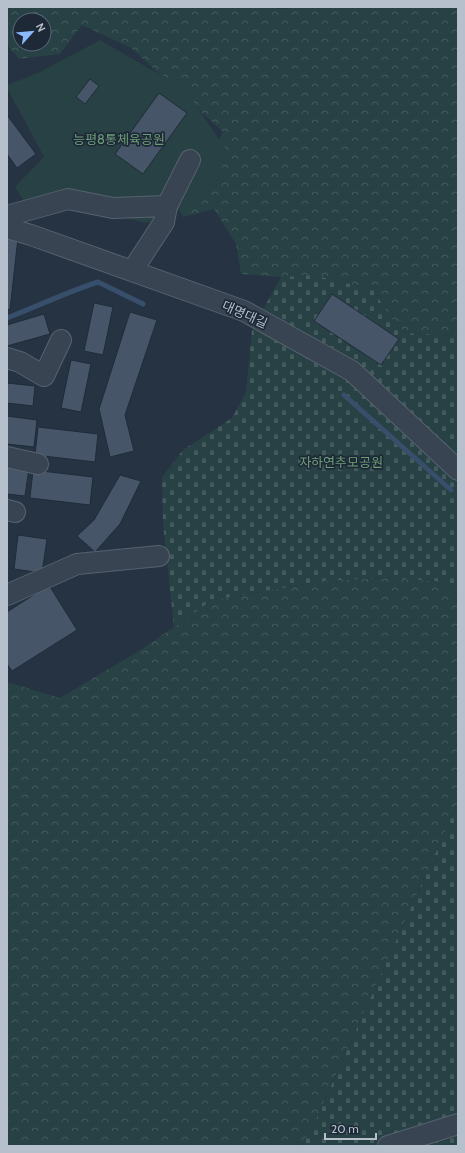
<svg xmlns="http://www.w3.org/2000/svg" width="465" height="1153" viewBox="0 0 465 1153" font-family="Cabin,'Noto Sans KR',sans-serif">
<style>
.forest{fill:url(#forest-crowns);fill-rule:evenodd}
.cemetery{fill:url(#cemetery-stones)}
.green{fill:#274144}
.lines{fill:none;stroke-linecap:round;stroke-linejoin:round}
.stream{stroke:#384f6b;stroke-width:5}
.building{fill:#465567;stroke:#202b3a}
.minor-casing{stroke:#576270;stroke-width:22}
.minor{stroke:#394452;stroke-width:20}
.labels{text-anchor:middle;stroke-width:3.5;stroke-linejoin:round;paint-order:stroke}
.park-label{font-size:13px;fill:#6c9e76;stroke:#1e2938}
.street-label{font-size:13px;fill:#b6bfcc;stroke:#1e2938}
</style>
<defs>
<pattern id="forest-crowns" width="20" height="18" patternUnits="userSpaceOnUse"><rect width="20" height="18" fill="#274144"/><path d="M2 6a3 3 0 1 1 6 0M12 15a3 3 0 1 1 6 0" fill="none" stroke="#445b5e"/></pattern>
<pattern id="cemetery-stones" width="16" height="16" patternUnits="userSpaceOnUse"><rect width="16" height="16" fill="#274144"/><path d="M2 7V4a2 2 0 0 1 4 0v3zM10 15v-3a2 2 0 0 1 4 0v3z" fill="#445b5e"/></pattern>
</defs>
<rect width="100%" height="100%" fill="#253343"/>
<path class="forest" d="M7 7H264L286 9 289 7H458V336L405 333 396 325 373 290 314 275 281 277 241 274 236 244 214 209 183 217 172 196 206 162 223 132 131 48 82 25 60 54 19 59 7 45ZM20 20H44V44H20Z
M385 578 436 581 458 595V803L314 1124 302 1146H7V682L60 698 145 647 212 600 322 581Z"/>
<path class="cemetery" d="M314 275 373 290 396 325 405 333 458 336V595L436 581 385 578 322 581 212 600 174 627 163 524 162 477 183 450 232 418 246 392 252 329 281 277Z
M458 803V1146H302L314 1124Z"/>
<path class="green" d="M100 40 185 89 227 151 218 180 194 204 147 223 67 205 32 215 15 187 44 157 7 88V85L40 72Z"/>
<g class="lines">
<path class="stream" d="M7 318C38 306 67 292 98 282L143 304
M344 395 451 490"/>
</g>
<path class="building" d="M90 79 99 86 85 104 76 97Z
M159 93 187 113 143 174 115 154Z
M7 115 36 154 17 168 7 154Z
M7 237 18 238 10 310 7 309Z
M332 294 399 339 381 365 314 321Z
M94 303 113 307 103 355 84 351Z
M130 312 157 320 125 415 134 451 110 457 99 409Z
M44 314 50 334 7 346V325Z
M71 360 91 364 81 412 61 408Z
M7 383 35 386 33 406 7 403Z
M7 416 37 420 34 447 7 444Z
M38 427 98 434 95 462 35 455Z
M7 466 29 468 25 496 7 494Z
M33 470 93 477 90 505 30 498Z
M120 475 141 481 120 524 95 552 77 536 94 520Z
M18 535 47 539 42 573 14 569Z
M49 585 77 630 12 671 7 664V612Z"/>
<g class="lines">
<g class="minor-casing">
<path id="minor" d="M7 216 68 199 113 208 167 206
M7 228 31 235 244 311 352 371 458 470
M132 271 164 222 167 206 190 160
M7 358 20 362 44 376 61 340
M7 457 38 464
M7 510 15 512
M7 595 77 564 159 556
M388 1146 458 1124"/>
</g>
<use href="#minor" class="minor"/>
</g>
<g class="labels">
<g class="park-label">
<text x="119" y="144">능평8통체육공원</text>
<text x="341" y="467">자하연추모공원</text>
</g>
<g class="street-label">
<text transform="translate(245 314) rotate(24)" y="5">대명대길</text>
</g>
</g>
<rect width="465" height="1153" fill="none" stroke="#b6bfcc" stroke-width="16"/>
<g transform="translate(32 32) rotate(63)"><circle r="19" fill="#1e2938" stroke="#5b6573"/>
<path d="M0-3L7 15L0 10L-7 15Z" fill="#8abafd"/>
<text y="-6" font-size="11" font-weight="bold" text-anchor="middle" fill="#b6bfcc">N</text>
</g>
<path d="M325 1133v6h51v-6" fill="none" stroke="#b6bfcc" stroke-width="2"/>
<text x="331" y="1133" font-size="12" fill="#b6bfcc" stroke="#1e2938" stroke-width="3" paint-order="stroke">20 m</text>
</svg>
